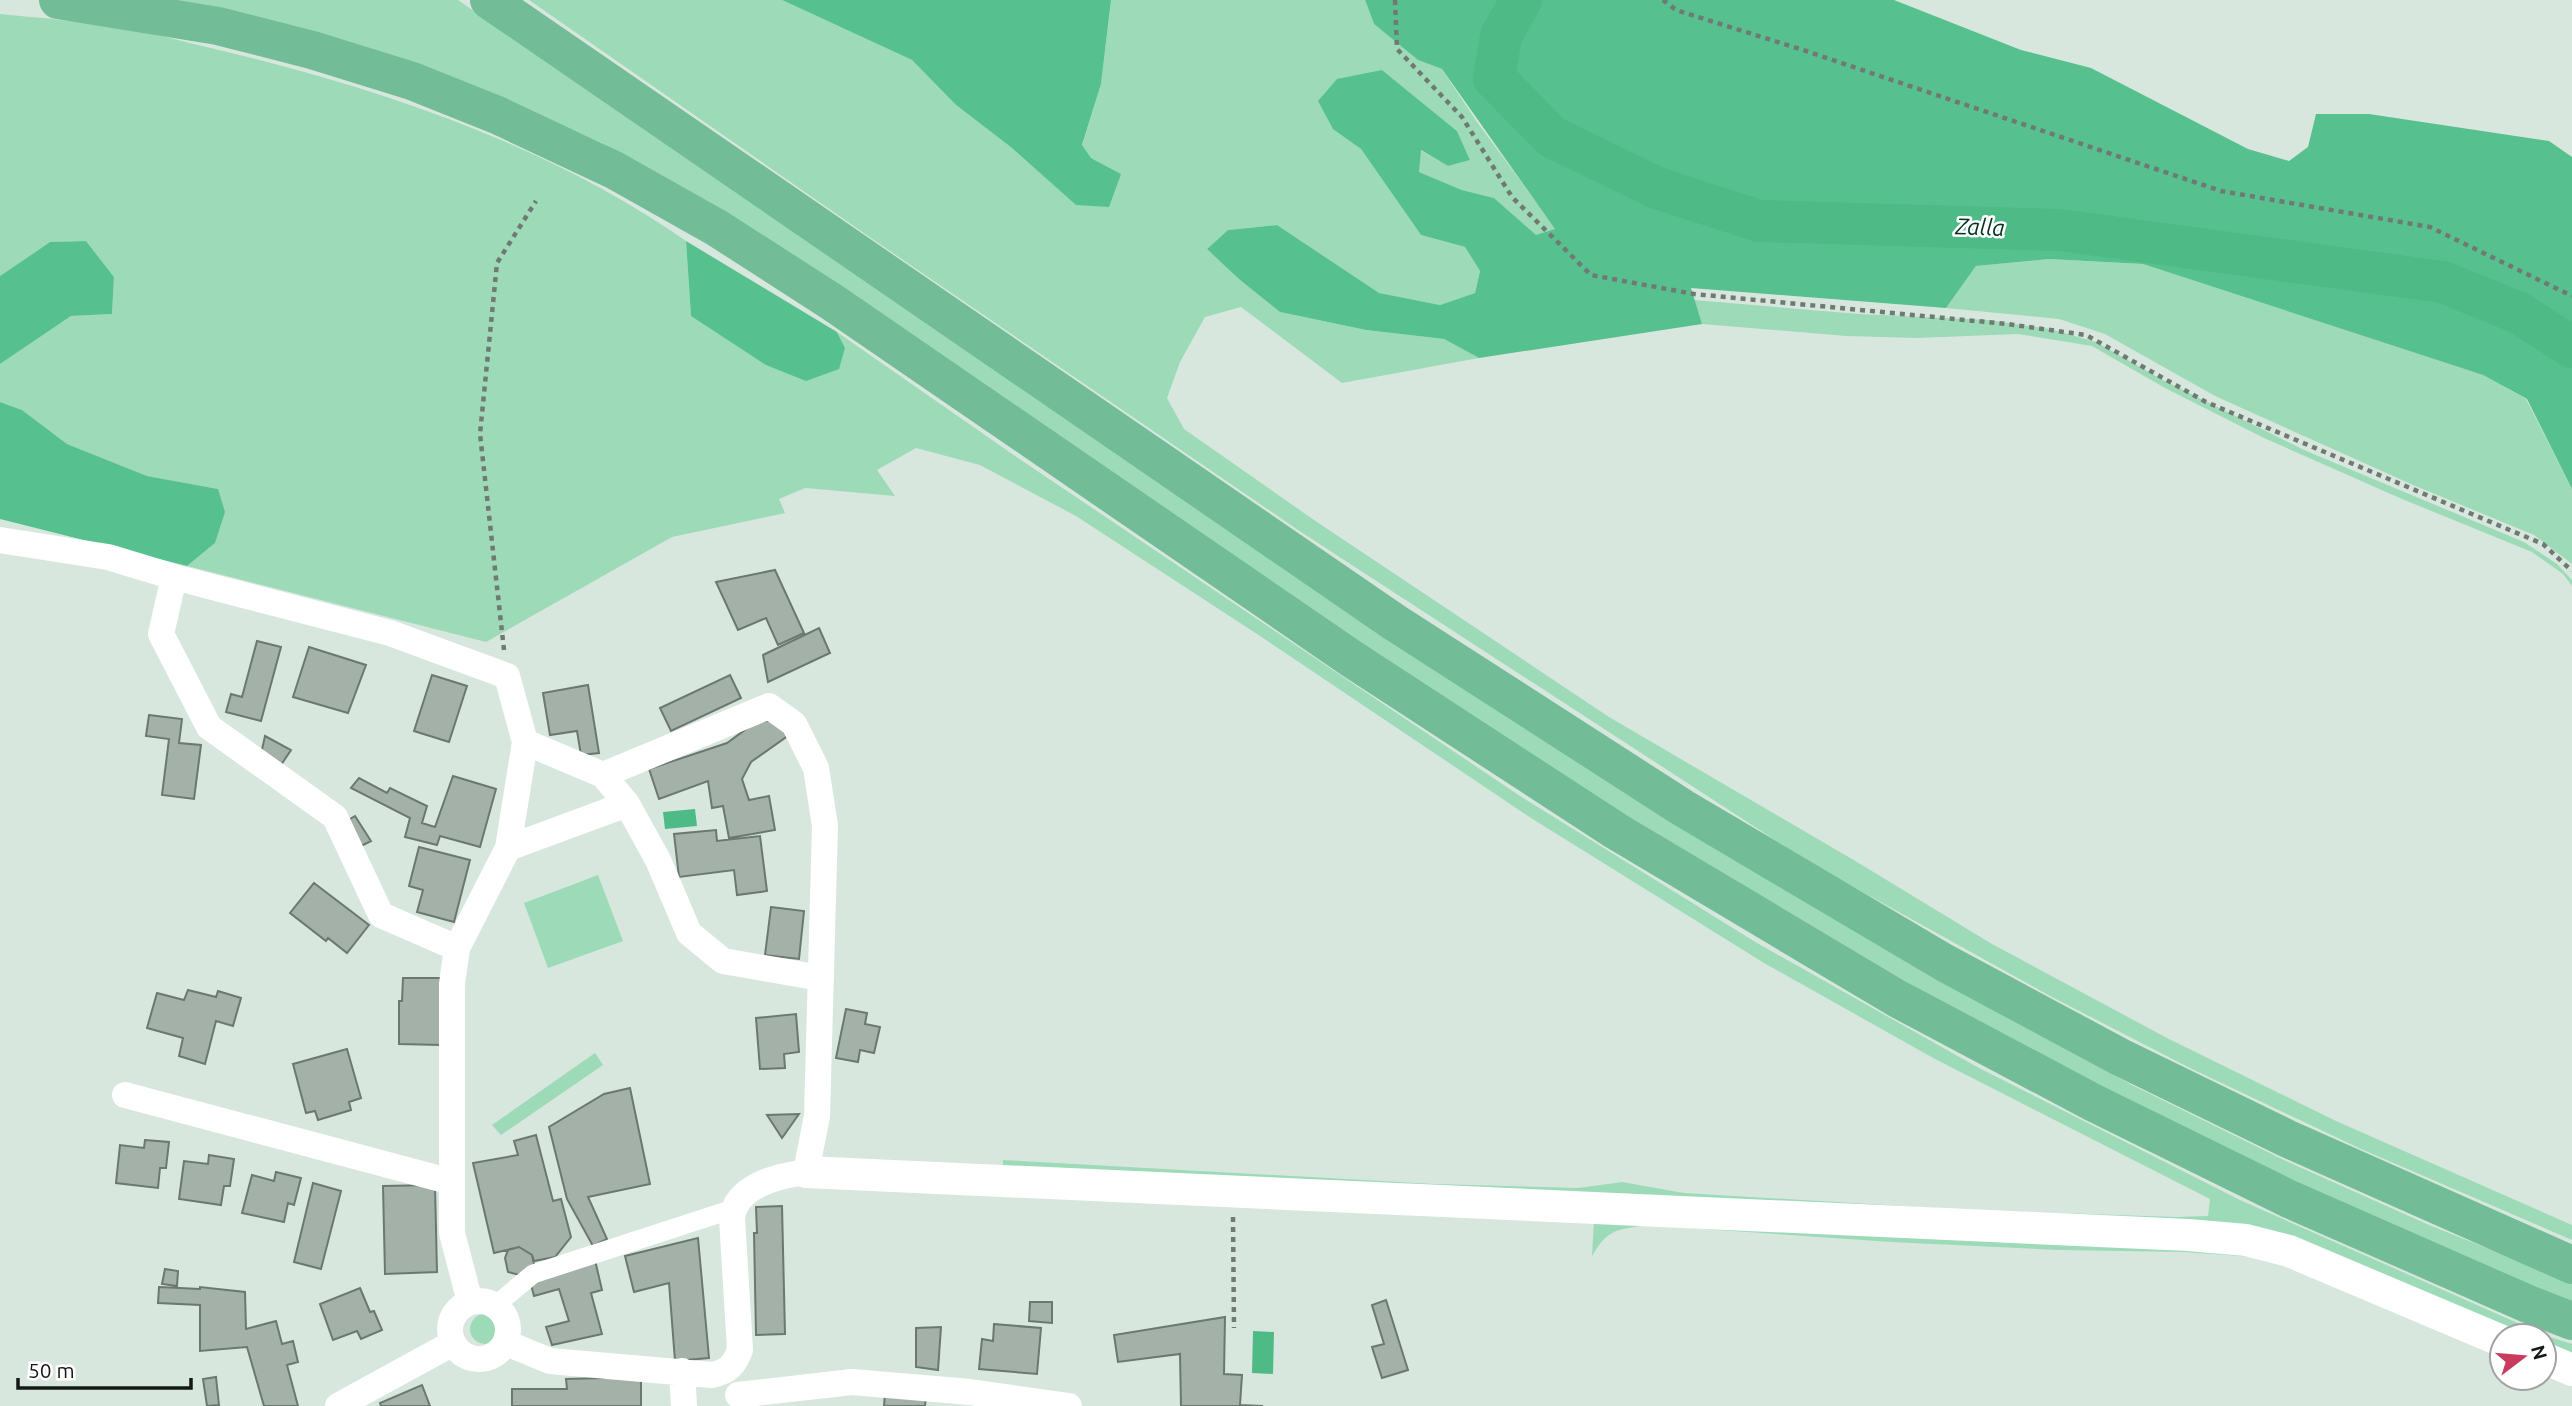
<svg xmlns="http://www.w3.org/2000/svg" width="2572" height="1406" viewBox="0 0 2572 1406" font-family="Ubuntu,sans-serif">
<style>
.green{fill:#9ddab8}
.forest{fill:#56c18e}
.water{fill:#4eba86}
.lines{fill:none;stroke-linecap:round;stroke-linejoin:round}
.river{stroke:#4eba86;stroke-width:42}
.building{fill:#a3b1a9;stroke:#6b7870;stroke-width:2}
.path{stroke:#707974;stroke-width:4.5;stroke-dasharray:5 5;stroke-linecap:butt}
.pedestrian{stroke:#fff;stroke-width:19}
.minor{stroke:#fff;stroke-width:26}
.tertiary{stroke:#fff;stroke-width:32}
.trunk{stroke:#72bc98;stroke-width:38}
.labels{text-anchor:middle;stroke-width:5;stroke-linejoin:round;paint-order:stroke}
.water-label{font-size:23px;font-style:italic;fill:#043420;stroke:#fff}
</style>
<rect width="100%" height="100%" fill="#d8e7de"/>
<path class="green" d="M154 0H458L1041 402 1972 997 2134 1086 2286 1161 2429 1225 2572 1282V1303L2277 1179 1962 1015 1614 808 1395 666 748 226 602 143 506 100Z
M529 0H782L912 60 956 105 1012 148 1121 174 1091 158 1082 146 1101 84 1111 0H1365L1374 24 1418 60 1442 69 1477 122 1556 229 1536 236 1494 198 1462 190 1419 172 1420 150 1448 166 1470 160 1457 131 1382 70 1333 128 1361 149 1421 235 1465 247 1480 271 1475 293 1440 305 1378 293 1277 225 1228 230 1207 249 1280 312 1366 330 1444 339 1479 358 1342 383 1241 307 1205 317 1180 362 1167 398 1184 429 1314 520 1609 717 1857 862 1992 944 2167 1038 2336 1121 2572 1225V1240L2361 1149 2190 1068 2052 997 1812 864 1298 530 868 236Z
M0 14C40 18 82 21 122 28 153 33 184 42 215 49 376 87 550 145 686 241L691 316 845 348 837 332 1021 460 1520 796 1757 943 1979 1068 2240 1200 2547 1336 2572 1344V1361L2544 1351V1336H2511L2311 1246 1003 1169V1160L1435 1184 1578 1188 1622 1182 1684 1193 1970 1210 2175 1217 2208 1216 2210 1199 1935 1059 1764 963 1531 818 1257 634 1076 516 980 465 916 448 877 470 895 496 805 488 779 499 785 513 672 537 486 642 187 566 215 543 218 489 147 476 67 444 22 410 0 402V364L71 316 112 314 114 277 86 241 50 242 0 276Z
M2049 259 2143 264 2483 375 2526 399 2572 489V564L2534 535 2413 485 2215 396 2105 334 2059 319 1946 308 1976 266Z
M1694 300 1859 314 1988 320 2050 329 2096 342 2161 379 2304 450 2524 542 2557 564 2572 580V586L2563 574 2532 552 2402 499 2264 438 2165 388 2092 346 2018 334 1917 338 1846 336 1702 324Z
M598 875 623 941 548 968 524 903Z
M595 1053 603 1065 501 1135 492 1125Z
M1594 1219 1702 1222 2248 1250 2279 1256 2298 1264 2502 1351V1357L2305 1272 2254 1257 2184 1252 2058 1250 1891 1242 1645 1225C1616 1230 1608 1229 1592 1256Z
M470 1329a15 15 0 1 1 30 0a15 15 0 1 1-30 0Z"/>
<path class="forest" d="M782 0H1111L1101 84 1082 145 1091 158 1121 174 1109 207 1076 205 1012 148 956 105 912 60Z
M1365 0H1894L2021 50 2091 68 2248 149 2289 161 2308 147 2316 114H2369L2549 141 2572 157V489L2527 399 2483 375 2143 264 2049 259 1976 266 1946 308 1691 288 1702 324 1479 358 1444 339 1366 330 1280 312 1239 279 1207 249 1228 230 1277 225 1379 293 1440 305 1475 293 1480 271 1465 247 1421 235 1361 149 1333 129 1318 101 1337 79 1382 70 1457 131 1470 160 1448 166 1421 150 1419 172 1462 190 1494 198 1536 235 1555 229 1442 69 1418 60 1374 24Z
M86 241 114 277 112 314 71 316 0 364V276L50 242Z
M686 241 837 332 845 348 839 369 806 381 766 365 691 316Z
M0 402 22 410 67 444 147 476 218 489 225 512 215 543 187 566 0 519Z"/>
<path class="water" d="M695 809 697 826 665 829 663 812Z
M1253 1331 1274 1332 1273 1374 1252 1373Z"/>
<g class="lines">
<path class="river" d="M1521 0 1501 36 1494 78 1552 137 1657 188 1759 221 2060 230 2443 282 2519 313 2572 347"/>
</g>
<path class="building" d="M775 570 804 633 778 645 766 618 738 630 716 582Z
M819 628 830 653 768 682 763 655Z
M257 641 281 647 261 721 226 712 231 694 242 697Z
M309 647 366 665 348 713 293 697Z
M432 675 467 686 449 742 414 731Z
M730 675 741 698 671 731 660 708Z
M588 685 599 753 581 755 577 731 550 735 543 693Z
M149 715 182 719 179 743 201 745 194 799 162 795 169 739 146 736Z
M773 719 789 735 751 762 742 779 749 800 769 796 775 830 729 838 723 806 712 808 708 781 659 799 649 769 727 743 753 724Z
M265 736 291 750 279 768 261 754Z
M453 776 496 789 480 847 440 836 437 845 405 837 410 818 351 788 359 778 387 793 390 788 427 806 422 823 435 827Z
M355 816 371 841 355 849 345 822Z
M716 830 717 841 760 836 767 891 737 895 734 870 679 877 674 834Z
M419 847 470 860 454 922 417 912 423 890 409 886Z
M314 883 369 925 347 953 328 938 326 941 290 913Z
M771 907 804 911 799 959 765 955Z
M403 978H443L441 1045 399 1044V1001H402Z
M188 990 216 997 218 991 241 998 233 1026 216 1021 205 1064 179 1056 183 1038 147 1028 157 993 184 1000Z
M846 1009 867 1013 865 1024 880 1027 874 1053 860 1050 858 1062 836 1058Z
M796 1014 799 1052 784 1054 785 1068 760 1069 756 1018Z
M347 1049 361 1098 349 1102 351 1110 318 1120 315 1111 306 1113 293 1064Z
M630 1088 650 1184 588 1197 607 1239 593 1246 567 1199 549 1127 604 1094Z
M799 1114 782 1138 767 1115Z
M536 1135 553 1201 561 1199 571 1237 555 1257 534 1261 532 1255 519 1247 494 1253 473 1163 518 1155 514 1141Z
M145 1140 169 1142 166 1168H160L158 1188 116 1183 120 1145 144 1148Z
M209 1155 234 1159 230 1186H224L221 1205 179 1199 184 1161 208 1164Z
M276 1172 301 1178 294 1205 288 1203 284 1222 242 1213 252 1175 274 1181Z
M313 1183 341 1191 321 1269 294 1262Z
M435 1185 437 1272 385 1274 383 1186Z
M782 1206 785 1334 756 1335 754 1233H757L756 1207Z
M698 1238 709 1358 675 1361 669 1283 634 1292 625 1256Z
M519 1247 532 1255 534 1264 523 1276 508 1272 505 1258 508 1250Z
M595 1260 602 1290 591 1293 602 1334 552 1345 546 1327 569 1321 559 1289 534 1296 530 1281Z
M165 1269 178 1271 177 1286 162 1284Z
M159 1287 200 1289V1287L245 1292 246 1329 276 1321 282 1344 293 1341 298 1362 287 1365 298 1406H264L247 1347 200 1351V1305L158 1303Z
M360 1288 370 1312 374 1311 382 1330 361 1339 357 1331 333 1340 320 1304Z
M1386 1300 1408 1370 1382 1378 1372 1347 1384 1344 1372 1305Z
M1030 1302H1052V1323L1029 1321Z
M1225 1317 1224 1374 1242 1375 1240 1405 1263 1406H1181L1180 1354 1118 1362 1114 1335Z
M994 1324 1041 1328 1037 1374 979 1369 982 1339 993 1341Z
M941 1327 938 1370 916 1367V1328Z
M216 1377 219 1405 207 1406 203 1379Z
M641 1377V1406H512V1389H567L566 1379Z
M422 1385 430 1406H381L380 1403Z
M885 1391 926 1396 925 1406H884Z"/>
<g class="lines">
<path class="path" d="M1395 0 1397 49 1462 117 1512 197 1591 275 1694 294 2007 324 2086 335 2206 402 2543 544 2572 571
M1663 0 1676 10 1806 51 2221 191 2430 227 2572 296
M504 650 480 434 497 263 536 201
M1233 1217 1234 1328"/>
<path class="pedestrian" d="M496 1305 533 1274 733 1209"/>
<path class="minor" d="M0 540 108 557 174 577 390 633 507 676 525 742 508 848 457 948 452 984V1233L470 1302
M174 577 161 634 209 727 335 817 381 915 457 948
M603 775 627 804 658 860 689 933 723 961 821 978
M508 848 627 804
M125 1095 452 1182
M450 1330a29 29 0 1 1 58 0a29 29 0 1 1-58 0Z
M506 1343 550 1361 712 1375C728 1372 735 1364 740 1350L732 1218C736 1185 778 1176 806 1172L817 1116 825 826 816 768 794 724 769 706 603 775 525 742
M682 1371 684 1406
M738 1395 852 1382 970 1392 1069 1406
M338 1406 453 1343"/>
<path class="tertiary" d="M806 1172 2188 1235 2246 1240 2289 1251 2502 1341
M2544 1358 2572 1370"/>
<path class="trunk" d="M58 0 218 26 312 50 412 81 497 115 614 170 717 228 832 302 1352 659 1616 831 1898 999 2094 1103 2289 1199 2528 1304 2572 1321
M489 0 1394 622 1683 808 1945 963 2120 1057 2286 1138 2572 1265"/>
</g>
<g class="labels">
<g class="water-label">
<text transform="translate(1980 227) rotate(2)" y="8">Zalla</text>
</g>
</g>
<g transform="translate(2523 1357) rotate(74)"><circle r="33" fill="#ffffff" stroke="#a1a3a2" stroke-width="2"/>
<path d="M0-5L12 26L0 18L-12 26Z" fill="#ca3b60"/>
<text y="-10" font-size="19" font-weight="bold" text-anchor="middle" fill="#141916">N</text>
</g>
<path d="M18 1378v10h173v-10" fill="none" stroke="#141916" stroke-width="3.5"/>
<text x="28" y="1378" font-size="21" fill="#141916" stroke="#ffffff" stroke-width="5" paint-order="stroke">50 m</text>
</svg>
